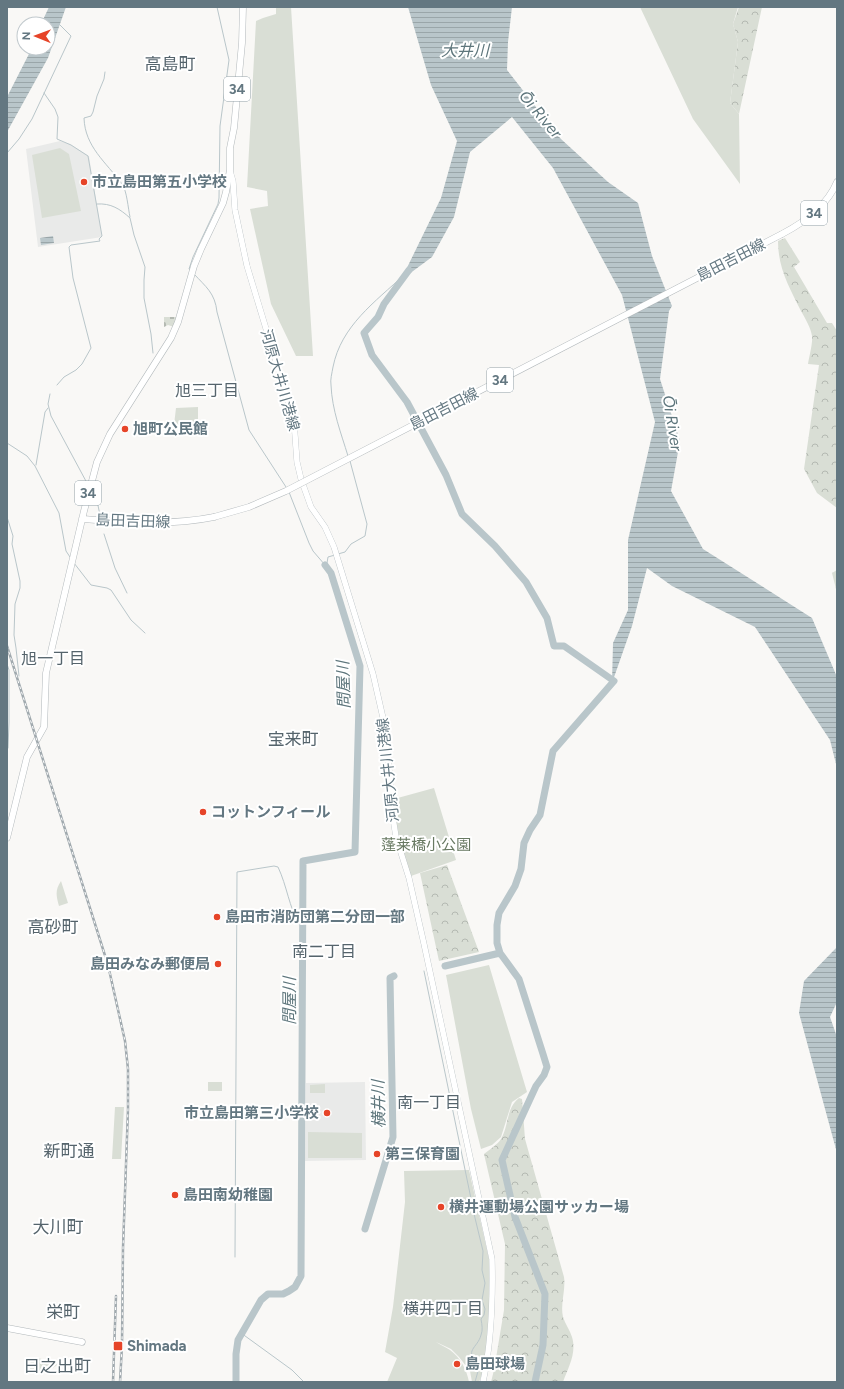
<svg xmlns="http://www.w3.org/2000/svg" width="844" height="1389" viewBox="0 0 844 1389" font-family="Figtree,'Noto Sans JP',sans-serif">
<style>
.built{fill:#e9eae9}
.green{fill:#d9ded5}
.forest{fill:url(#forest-crowns)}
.cemetery{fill:url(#cemetery-stones)}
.water{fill:url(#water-rules)}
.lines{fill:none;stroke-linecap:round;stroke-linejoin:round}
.stream{stroke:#b9c6ca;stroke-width:1}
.river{stroke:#b9c6ca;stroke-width:7}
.secondary-casing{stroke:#b1b9bd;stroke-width:6}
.primary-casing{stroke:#b3b9bc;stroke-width:7}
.secondary{stroke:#fff;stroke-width:5.5}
.primary{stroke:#fff;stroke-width:6}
.rail-casing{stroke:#a0a9ae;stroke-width:2.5}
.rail{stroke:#fff;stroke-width:1;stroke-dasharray:3;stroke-linecap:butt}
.primary-bridge-casing{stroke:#b3b9bc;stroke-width:7;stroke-linecap:butt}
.primary-bridge{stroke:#fff;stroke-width:6}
.poi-dot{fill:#e64428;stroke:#fff;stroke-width:1.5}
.labels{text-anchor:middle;stroke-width:4;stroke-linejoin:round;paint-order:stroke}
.shield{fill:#fff;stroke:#92a0a7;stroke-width:1}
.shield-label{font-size:14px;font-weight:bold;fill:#637781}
.poi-label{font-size:15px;font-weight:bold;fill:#637781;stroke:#fff;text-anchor:start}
.street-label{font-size:15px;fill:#637781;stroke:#fff}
.park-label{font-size:15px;fill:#687962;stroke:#fff}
.water-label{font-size:16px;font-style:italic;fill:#5e767c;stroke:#fff}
.neighbourhood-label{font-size:16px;fill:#55646c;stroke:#fff}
.quarter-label{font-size:17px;fill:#55646c;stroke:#fff}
</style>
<defs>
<pattern id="forest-crowns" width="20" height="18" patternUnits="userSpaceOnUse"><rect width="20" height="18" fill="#d9ded5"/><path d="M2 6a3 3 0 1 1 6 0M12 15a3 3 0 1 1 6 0" fill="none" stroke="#b4b9b2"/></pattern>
<pattern id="cemetery-stones" width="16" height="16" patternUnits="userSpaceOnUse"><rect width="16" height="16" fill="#d9ded5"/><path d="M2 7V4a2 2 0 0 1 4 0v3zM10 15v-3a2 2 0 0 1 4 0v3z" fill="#b4b9b2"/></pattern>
<pattern id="water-rules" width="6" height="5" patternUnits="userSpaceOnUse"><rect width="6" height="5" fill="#b9c6ca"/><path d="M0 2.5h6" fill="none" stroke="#9aa6a9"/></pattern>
</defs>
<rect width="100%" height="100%" fill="#f9f8f6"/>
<path class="built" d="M60 141 70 144 89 156 102 237 38 247 26 149Z
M365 1082 366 1160 305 1161 306 1083Z"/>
<path class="green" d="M276 7H291L313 356H296L271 304 250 209 268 206 267 191 247 187 256 21 263 18 276 14Z
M640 7H738L733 24 738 42 730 103 739 114 740 184 693 119Z
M60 148 69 154 81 211 42 218 32 155Z
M198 407V425H174L176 408Z
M434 788 456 860 411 876 399 841 396 827 394 799Z
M61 881 68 903 59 906C56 895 55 890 61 881Z
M489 965 527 1092 512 1102 501 1137 492 1145 481 1149 471 1109 446 975Z
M208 1082H222V1091H208Z
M325 1084V1093H310V1085Z
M115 1107H124L121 1159H112Z
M308 1132 362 1133V1158H308Z
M469 1170 489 1259 491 1282 489 1335 483 1372 479 1382H472L470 1371 459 1357 451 1349 436 1342C440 1345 446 1347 450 1350 460 1357 467 1370 469 1382H387L397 1358 385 1352 393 1307 405 1202 404 1171Z
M33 1357 55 1362 57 1365 53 1368 32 1372 30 1370 31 1358Z"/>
<path class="forest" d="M739 7H762L739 114 730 103 738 42 733 24Z
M785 238 800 262 794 267 827 323H832L837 331V508L817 493 804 469 819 365 808 364C809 357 813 343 812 336 811 328 805 318 801 311 789 287 778 268 778 241Z
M837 570V593L832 573Z
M447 865 479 952 439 961 420 873Z
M519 1098 522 1099 525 1139 564 1277C566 1290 560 1304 563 1317 565 1324 570 1330 572 1337 577 1353 568 1368 563 1382H491L494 1370 504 1310 505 1244 484 1154C490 1149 497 1145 501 1139 509 1126 506 1108 519 1098Z"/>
<path class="cemetery" d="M164 317H178L174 327 168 325 164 327Z"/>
<path class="water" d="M49 7H66L48 58 7 132V97L32 48H48V24H41Z
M408 7H512L508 42 507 70 561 139 608 182 638 203 652 256 672 306 669 311 660 379 680 441 671 491 703 549 812 618 837 677V768L830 740 755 627 672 586 647 568 632 626 612 683 613 643 628 610V540L655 422 622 295 553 168 512 117 470 152 454 217 432 257 401 280 441 198 457 141 431 85Z
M53 236 54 243 41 245 40 238Z
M837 947V1002L830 1017 837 1037V1153L799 1013 804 981Z"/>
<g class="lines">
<path class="stream" d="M105 72 104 79 97 96 93 112 91 116 84 118C85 147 106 162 122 184 127 191 128 208 130 217
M44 93 55 109 58 117 57 139 71 145 88 156 102 236 99 239 100 241 71 245 69 247 73 278 91 348 82 364 76 370 64 377 57 385
M7 153 19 139 32 119 71 36 59 24
M97 204C111 203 120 209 130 218L134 235 145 267 144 280V298L151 334 153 353
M191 270 189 269 193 257 218 204 219 198 220 126 229 60 217 7
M194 274C206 287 215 293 217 312L249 430 286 487
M50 394 48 404 51 416 87 483
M7 443 27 456 35 466 59 513 66 551 70 557
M348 456C341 433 332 410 331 385 330 380 332 373 333 367 341 326 375 302 404 275
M36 465 45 412 48 408
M289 492 309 543 313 551 325 565 327 563 328 557 335 555
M93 493 96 496 100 515
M7 517 13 536 12 544 20 581V588L15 604 14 635 16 648 19 676
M104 534 115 568 127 593
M338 554 345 552 351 544 365 536 367 524 350 461
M74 563 91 585 107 588 111 590 131 620 145 633
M7 664 9 670V722L8 748
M424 971 475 1218 483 1251 482 1270 485 1283 482 1300 485 1309 484 1315 481 1319C482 1325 483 1330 481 1335 478 1348 462 1351 480 1364L475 1382
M235 1257 237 872 274 866 278 867C287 886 289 907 299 924
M241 1333 292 1370 304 1382"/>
<path class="river" d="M409 270 384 304 378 317 364 333 372 355 407 402 446 475 462 514 495 546 526 582 547 618 554 646H564L614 681 553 751 540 815 530 830 524 843 521 869 515 886 499 913 497 925V943L500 953 519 979 543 1054 547 1067 544 1075 536 1086 502 1160 515 1217 545 1294 543 1345 535 1382
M445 966 500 953
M365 1229 393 1137 390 978 394 976
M236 1382V1354L238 1340 261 1300 268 1294H283L289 1291 295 1287 301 1276 303 861 355 852 360 666 331 573 325 565"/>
<g class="secondary-casing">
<path id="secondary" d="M230 171 233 181 235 210 247 266 294 421 297 462 301 479 311 507 325 527 334 547 373 674 386 731 393 818 396 837 409 878 424 944 492 1259C493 1301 492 1341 483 1382"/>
</g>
<g class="primary-casing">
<path id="primary" d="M782 234C805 222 827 206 837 182
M82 519C127 522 170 526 214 517
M7 838 27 757 44 727 46 673 84 511 97 462 110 434 171 338 178 322 194 266 201 249 223 203 226 192 230 170V148L234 128 242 43 243 7
M7 1328 82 1342"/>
</g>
<use href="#secondary" class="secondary"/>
<use href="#primary" class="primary"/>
<g class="rail-casing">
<path id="rail" d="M7 646 108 965 125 1041 128 1069V1109L123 1248 122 1346 120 1382
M113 1382 116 1296"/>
</g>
<use href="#rail" class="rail"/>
<g class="primary-bridge-casing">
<path id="primary-bridge" d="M214 517 249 507 286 491 782 234"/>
</g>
<use href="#primary-bridge" class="primary-bridge"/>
</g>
<g class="poi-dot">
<circle cx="84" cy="182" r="4"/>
<circle cx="125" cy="429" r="4"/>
<circle cx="203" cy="812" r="4"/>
<circle cx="217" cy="917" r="4"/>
<circle cx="218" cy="964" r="4"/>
<circle cx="327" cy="1113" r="4"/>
<circle cx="377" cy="1154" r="4"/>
<circle cx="175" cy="1195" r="4"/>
<circle cx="441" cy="1207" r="4"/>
<rect x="113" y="1341" width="10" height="10" rx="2"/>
<circle cx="457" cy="1364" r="4"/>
</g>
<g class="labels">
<g class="shield">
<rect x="224" y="77" width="26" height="24" rx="3"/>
<rect x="801" y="201" width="26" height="24" rx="3"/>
<rect x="487" y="368" width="26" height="24" rx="3"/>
<rect x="75" y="481" width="26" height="24" rx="3"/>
</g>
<g class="shield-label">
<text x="237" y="94">34</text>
<text x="814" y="218">34</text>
<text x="500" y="385">34</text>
<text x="88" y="498">34</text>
</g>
<g class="poi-label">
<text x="92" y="187">市立島田第五小学校</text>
<text x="133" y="434">旭町公民館</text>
<text x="211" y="817">コットンフィール</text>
<text x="225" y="922">島田市消防団第二分団一部</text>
<text x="210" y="969" text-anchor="end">島田みなみ郵便局</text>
<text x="319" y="1118" text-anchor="end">市立島田第三小学校</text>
<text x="385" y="1159">第三保育園</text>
<text x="183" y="1200">島田南幼稚園</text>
<text x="449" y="1212">横井運動場公園サッカー場</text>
<text x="127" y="1351">Shimada</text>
<text x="465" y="1369">島田球場</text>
</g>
<g class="street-label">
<text transform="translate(731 260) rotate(-27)" y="5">島田吉田線</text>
<text transform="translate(280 380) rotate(74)" y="5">河原大井川港線</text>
<text transform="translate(444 409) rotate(-27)" y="5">島田吉田線</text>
<text transform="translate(133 521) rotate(2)" y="5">島田吉田線</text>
<text transform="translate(388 770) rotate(-96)" y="5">河原大井川港線</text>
</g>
<g class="park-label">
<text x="426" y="850">蓬莱橋小公園</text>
</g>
<g class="water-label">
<text x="465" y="56">大井川</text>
<text transform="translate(541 114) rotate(50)" y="6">Ōi River</text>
<text transform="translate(673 423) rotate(81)" y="6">Ōi River</text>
<text transform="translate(343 685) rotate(-92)" y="6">問屋川</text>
<text transform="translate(289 1001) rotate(-90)" y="6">問屋川</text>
<text transform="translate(378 1104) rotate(-91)" y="6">横井川</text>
</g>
<g class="neighbourhood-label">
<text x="207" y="396">旭三丁目</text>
<text x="53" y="664">旭一丁目</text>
<text x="324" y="957">南二丁目</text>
<text x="429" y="1108">南一丁目</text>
<text x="443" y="1314">横井四丁目</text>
</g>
<g class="quarter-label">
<text x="170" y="70">高島町</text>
<text x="293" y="745">宝来町</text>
<text x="53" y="933">高砂町</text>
<text x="69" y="1157">新町通</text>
<text x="58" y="1233">大川町</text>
<text x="63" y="1318">栄町</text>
<text x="57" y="1372">日之出町</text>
</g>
</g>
<rect width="844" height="1389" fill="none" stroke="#637781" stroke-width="16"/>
<g transform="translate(36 36) rotate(271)"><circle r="19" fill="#ffffff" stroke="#c1c9cd"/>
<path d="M0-3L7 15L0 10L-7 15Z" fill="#e64428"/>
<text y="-6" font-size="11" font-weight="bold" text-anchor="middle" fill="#637781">N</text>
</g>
</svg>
